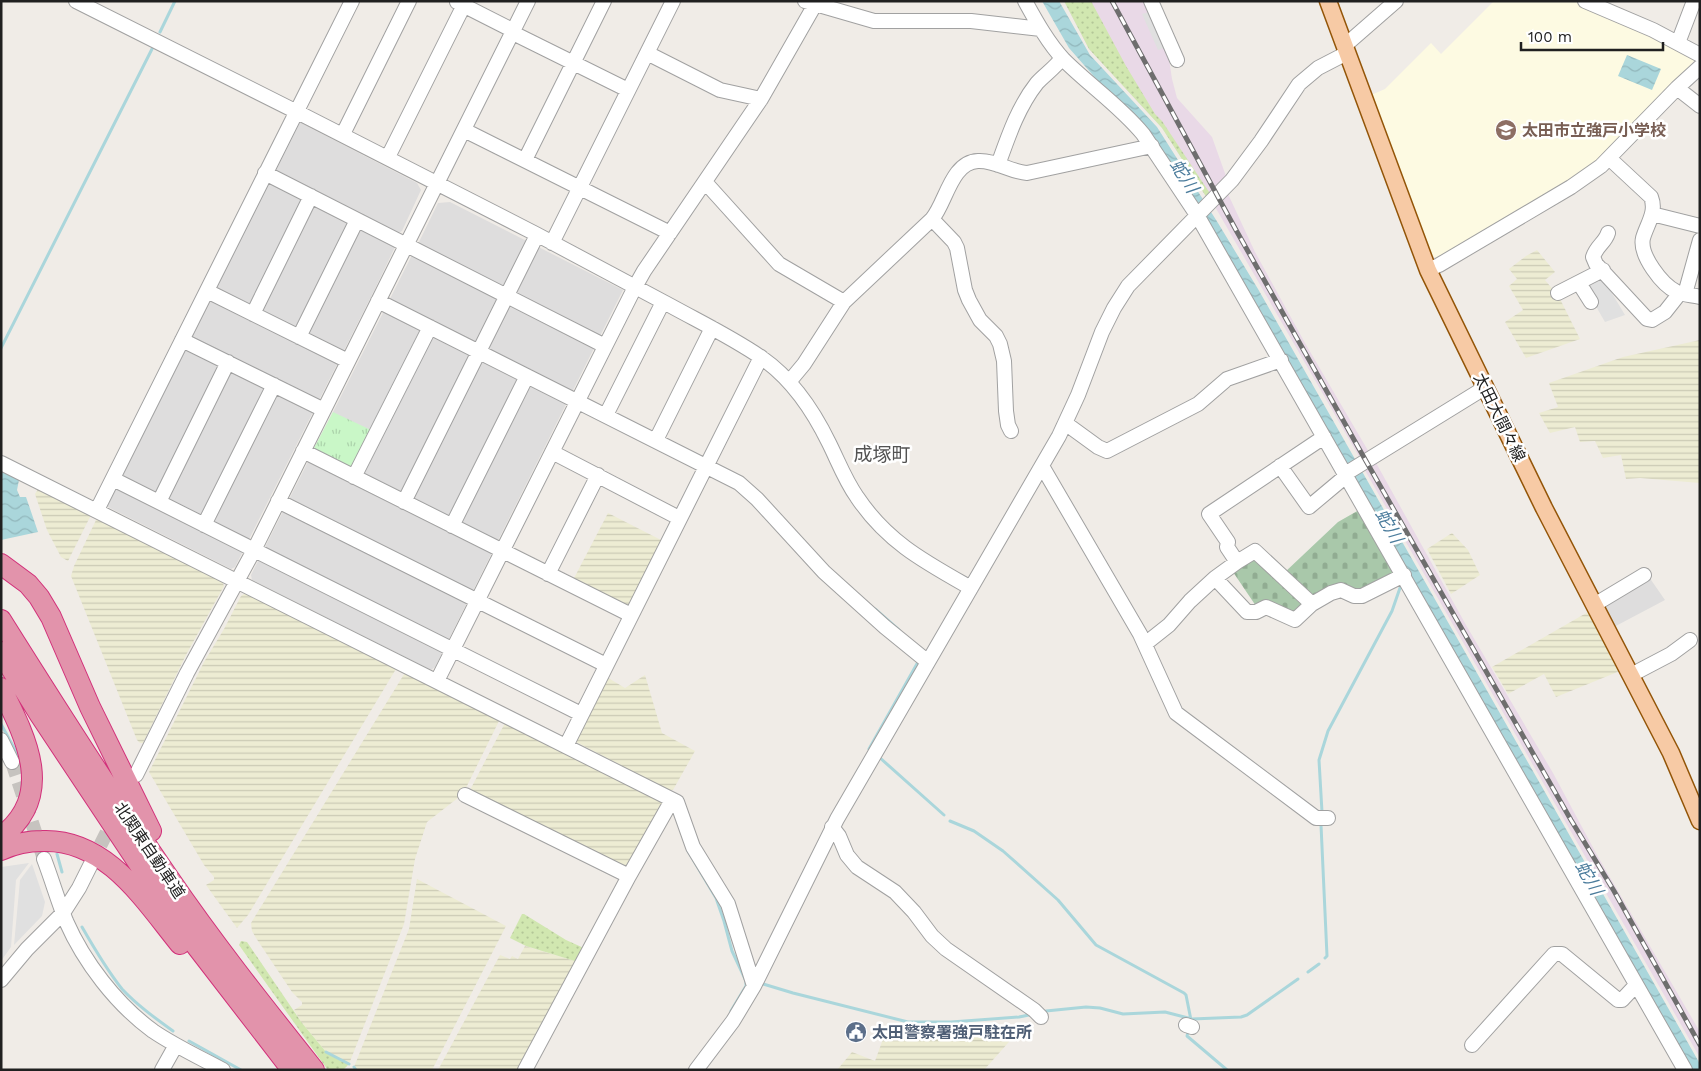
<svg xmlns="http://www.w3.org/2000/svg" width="1701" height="1071" viewBox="0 0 1701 1071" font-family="'Work Sans','Noto Sans JP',sans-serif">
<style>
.residential{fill:#dedddd}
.education{fill:#fdfae2}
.railway{fill:#e9d9e7}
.farmland{fill:url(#farmland-rules)}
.grass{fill:url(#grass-dots)}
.cemetery{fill:url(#cemetery-stones)}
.park{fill:url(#park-tufts)}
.parking{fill:#e0e0e0}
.water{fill:url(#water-waves)}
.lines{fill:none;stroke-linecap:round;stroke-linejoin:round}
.stream{stroke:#aad6db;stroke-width:3}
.minor-tunnel{stroke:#c6c3bf;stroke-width:14;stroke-dasharray:14 7;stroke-linecap:butt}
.minor-casing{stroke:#a1a1a1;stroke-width:16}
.major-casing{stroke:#935508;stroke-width:19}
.highway-casing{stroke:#d2307a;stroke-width:22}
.minor{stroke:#fff;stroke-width:14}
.major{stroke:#f7caa5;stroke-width:16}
.highway{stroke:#e293ab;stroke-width:20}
.rail-casing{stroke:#6e6e6e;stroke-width:5}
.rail{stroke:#fff;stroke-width:3;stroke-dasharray:9;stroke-linecap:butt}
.labels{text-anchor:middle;stroke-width:5;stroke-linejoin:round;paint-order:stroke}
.education-label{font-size:16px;font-weight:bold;fill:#785e54;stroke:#fff;text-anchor:start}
.street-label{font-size:16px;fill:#202020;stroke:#fff}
.service-label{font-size:16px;font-weight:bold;fill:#4e5e75;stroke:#fff;text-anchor:start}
.water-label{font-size:18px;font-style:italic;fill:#4b7c9c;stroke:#fff}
.quarter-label{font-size:19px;fill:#535353;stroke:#fff}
</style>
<defs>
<pattern id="farmland-rules" width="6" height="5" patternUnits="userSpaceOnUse" patternTransform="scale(1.25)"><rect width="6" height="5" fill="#edecd3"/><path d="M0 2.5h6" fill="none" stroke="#cbcab5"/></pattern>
<pattern id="grass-dots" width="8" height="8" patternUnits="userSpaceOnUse" patternTransform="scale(1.25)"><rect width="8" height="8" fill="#d1e7b0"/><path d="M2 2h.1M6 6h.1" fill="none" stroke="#b3c697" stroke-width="1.8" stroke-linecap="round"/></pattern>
<pattern id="cemetery-stones" width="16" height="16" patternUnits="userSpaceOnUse" patternTransform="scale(1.25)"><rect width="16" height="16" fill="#a9c8aa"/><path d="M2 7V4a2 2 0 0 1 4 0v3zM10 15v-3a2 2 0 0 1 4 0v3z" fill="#91ac92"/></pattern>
<pattern id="park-tufts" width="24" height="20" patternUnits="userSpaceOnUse" patternTransform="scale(1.25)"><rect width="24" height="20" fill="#c9f7c7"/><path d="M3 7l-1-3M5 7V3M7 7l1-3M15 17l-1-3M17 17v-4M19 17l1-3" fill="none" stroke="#acd3ab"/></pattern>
<pattern id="water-waves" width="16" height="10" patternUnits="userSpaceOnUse" patternTransform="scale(1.25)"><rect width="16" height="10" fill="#aad6db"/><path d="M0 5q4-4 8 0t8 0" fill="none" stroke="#92b7bc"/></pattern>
</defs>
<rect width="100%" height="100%" fill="#f0ece7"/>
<path class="residential" d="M298 120 301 123 417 183 421 190 402 231 398 233 395 247 375 289 235 567 231 569 104 505Z
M450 202 623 290 435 667 431 670 252 580 251 575 412 255 420 245 419 242 438 203Z
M1649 577 1665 600 1612 628 1600 610 1603 603Z"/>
<path class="education" d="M1494 1H1577L1623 20 1694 56V61L1594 165 1438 260 1431 254 1371 95 1385 89 1431 43 1441 54Z"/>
<path class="railway" d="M1064 1H1144L1169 59 1172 79 1177 98 1212 137 1227 179 1207 198 1162 128 1089 49Z
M1228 194 1255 252 1305 343 1370 454 1361 460 1214 205Z
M1375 461 1466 625 1553 773 1597 855 1700 1032V1058L1363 467Z"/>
<path class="farmland" d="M1537 250 1555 272 1545 280 1559 297 1580 339 1526 358 1505 322 1523 310 1509 286 1517 279 1509 269 1526 256Z
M1700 340V483L1640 478 1626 479 1621 455 1603 458 1595 441 1580 442 1575 427 1550 433 1539 413 1558 407 1549 383 1623 357Z
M40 486 92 513 68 561 61 557 47 530 35 494Z
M608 513 663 541 630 606 623 607 572 582Z
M100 518 221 578 224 586 186 655 143 743H140L137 740 71 576 74 566 96 520Z
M1452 533 1468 550 1480 575 1451 594 1427 549Z
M247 592 395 666 396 669 248 915 237 928 206 885 214 880V877L204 865 149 772 204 662 224 629 241 596Z
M1588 612 1620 671 1556 697 1544 674 1508 694 1492 667Z
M406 671 500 718 499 721 463 794 427 822 415 859 404 924 349 1064 326 1052 302 1023 294 1010 302 1005V1002L292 992 256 938 252 931 251 923Z
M645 675 662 733 695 751 673 790H669L576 742 605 676 625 688Z
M506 721 664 803 628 871 469 792Z
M417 879 506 926 432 1070H356L354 1067 409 929Z
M525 946 578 962 520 1070H438L500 955 510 959 512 956 518 959Z
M1025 1024 984 1070H837L852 1052 875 1061 887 1028 931 1031Z"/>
<path class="grass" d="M1064 1H1091L1126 66 1155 114 1162 121 1211 195 1207 198 1162 128 1089 49Z
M522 914H524L566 940 586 949 578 962 526 946 510 938Z
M241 941 247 942 302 1023 326 1052 349 1064 343 1070H328L322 1062 239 945Z"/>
<path class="cemetery" d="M1359 510 1398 576 1362 594 1312 601 1284 573 1338 522Z
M1254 554 1310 604 1295 618 1258 609 1231 569Z"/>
<path class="park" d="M333 412 373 431 355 466 348 468 316 451 314 448Z"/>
<path class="parking" d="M1149 12 1164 48 1158 50 1142 14Z
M1601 275 1625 315 1605 322 1583 284Z
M29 863 16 880 11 947 1 961V867Z
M32 864 45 902 42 916 14 945 20 880Z"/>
<path class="water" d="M1042 1H1059L1090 55 1157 127 1218 223 1258 289 1700 1064V1070H1692L1198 204 1154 139 1142 124 1098 81 1069 48Z
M1627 55 1661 69 1652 90 1618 76Z
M1 471 19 480 17 490 20 497H26L38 532 1 540Z"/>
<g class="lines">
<path class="stream" d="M160 32 175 1
M1 348 152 49
M875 609 899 630
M1 724 19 757
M869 749 918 662
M879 757 944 815
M1322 812 1319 760 1328 731 1392 611 1401 585
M950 821 974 831 1003 851 1058 900 1096 945 1184 993 1186 995 1191 1020
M1321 825 1327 956 1325 958
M688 851 716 898 724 921 732 951 746 981V986L731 1011
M57 854 62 872
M82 927C94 948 107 970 122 989 137 1005 155 1018 173 1031
M1308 972 1319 964
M760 983 793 993 908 1022H951L1019 1017 1029 1015
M1046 1011 1086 1007 1100 1008 1123 1014 1165 1012 1192 1019 1241 1017 1247 1015 1298 979
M1188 1032 1187 1036 1227 1070
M189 1041 241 1070
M326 1052 349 1064
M354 1067 356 1070"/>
<path class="minor-tunnel" d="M12 762 44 859
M91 864 114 818"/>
<g class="minor-casing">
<path id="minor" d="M76 1C230 78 383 155 536 234 581 258 626 282 671 306 702 323 733 338 762 358 792 379 813 410 829 443 838 461 845 480 857 497 887 542 925 562 971 588
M805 1 874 21H971L1041 29
M1025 1C1036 21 1048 43 1064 60 1089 85 1120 106 1143 134L1197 215 1685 1070
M1151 1 1177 60
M1585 1 1653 30 1700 55
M457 2 514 31
M513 33 628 90
M1678 43 1694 1
M1344 44 1349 42 1396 1
M647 53 720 90 761 99
M1677 88 1700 106
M464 130 670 233
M343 134 409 1
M388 157 464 5
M1609 158 1651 197C1657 212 1647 224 1643 238 1639 255 1662 285 1677 292 1684 295 1692 295 1700 297
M525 160 604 1
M998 165C1008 137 1018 107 1037 83 1044 75 1055 68 1062 58
M265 173 605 346
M705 182 779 264 844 302
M1652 214 1700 226
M932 219 954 242 957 248 965 290 969 300 980 320 996 336 1000 344 1004 361 1006 411 1008 425 1011 431
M1608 233C1605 243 1597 245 1593 257L1596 264 1647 319 1652 320 1665 312 1680 293
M552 243 673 1
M1428 270 1439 265 1571 187 1601 166 1677 88 1700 67
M1579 283 1591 302
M207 291 348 361
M1558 293 1603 270
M1685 294 1700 240
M378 301 739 483 757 499 824 572 885 627 928 662
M253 314 311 196
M299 337 357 220
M182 340 324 410
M789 382 804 364 844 302 932 219C946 203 951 162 978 161 995 160 1011 172 1027 173L1152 146
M606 415 663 302
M1065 423 1098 447 1107 451 1198 404 1227 379 1281 360
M1324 437 1209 514 1228 542 1227 547 1237 562 1255 551 1312 604 1331 593 1341 590 1354 596H1362L1404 575
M656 440 712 328
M303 451 631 615
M552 452 679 518
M1 463 677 802 693 847 728 904 754 986
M1042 466 1140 634 1176 713 1316 818H1328
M1280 466 1309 507 1346 476
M1345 474 1486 387
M354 477 430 327
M113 479 581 714
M278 501 606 665
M159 502 228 362
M404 502 537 235
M97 510 352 1
M204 525 274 385
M452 526 527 376
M1237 562 1215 578 1247 612H1256L1266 607 1295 620 1312 604
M548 574 598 475
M1594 605 1644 575
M1145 644 1169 625 1190 601 1215 578
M1631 675 1671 654 1690 640
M437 681 635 287 644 271 761 99 817 1
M1 740 12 762
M566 746 761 357
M136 775 187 673 254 550 528 1
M465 795 629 876
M832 827 839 836 847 855 857 867 895 892 914 912 932 936 946 949 1034 1010 1041 1017
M44 859C52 880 58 901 66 921 84 962 116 1004 153 1031 175 1046 199 1057 223 1070
M1 980 27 949 63 913 79 888 91 864
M1186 1025 1192 1027
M1472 1045 1554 954H1562L1618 1000H1622L1636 985
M162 1070 176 1045
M525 1070 629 876 672 800
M696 1070 733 1021 754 986 837 819 1059 436 1078 395 1102 332 1114 308 1128 286 1232 180 1261 141 1299 84 1318 68 1347 53"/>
</g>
<g class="major-casing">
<path id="major" d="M1328 1 1428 270 1544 508 1671 753 1700 821"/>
</g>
<g class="highway-casing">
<path id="highway" d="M1 564 28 584 39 597 51 617 90 707 151 831
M1 620C55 706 110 793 168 877 213 943 264 1007 314 1070
M1 652 40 715 157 891 194 943 292 1070
M1 688C26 738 56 795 1 837
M1 850C14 844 28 841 42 841 106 838 145 901 180 944"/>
</g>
<use href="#minor" class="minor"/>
<use href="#major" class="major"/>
<use href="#highway" class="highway"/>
<g class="rail-casing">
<path id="rail" d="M1112 1 1236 230 1366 461 1571 820 1614 891 1700 1045"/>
</g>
<use href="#rail" class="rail"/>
</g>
<defs>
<g id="school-disc" transform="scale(1.125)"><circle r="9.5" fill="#8d6e63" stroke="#fff"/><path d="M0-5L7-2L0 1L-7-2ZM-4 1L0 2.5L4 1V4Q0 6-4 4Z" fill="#fff"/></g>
<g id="civic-disc" transform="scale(1.125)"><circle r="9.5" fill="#5c6f8a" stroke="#fff"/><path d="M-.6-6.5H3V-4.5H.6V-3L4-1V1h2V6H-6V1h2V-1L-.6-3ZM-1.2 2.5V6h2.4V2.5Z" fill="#fff"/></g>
</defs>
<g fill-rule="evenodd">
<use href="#school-disc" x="1506" y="130"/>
<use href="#civic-disc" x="856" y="1032"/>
</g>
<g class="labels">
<g class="education-label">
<text x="1522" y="136">太田市立強戸小学校</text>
</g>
<g class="street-label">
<text transform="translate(1500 417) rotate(64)" y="6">太田大間々線</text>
<text transform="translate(150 850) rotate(56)" y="6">北関東自動車道</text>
</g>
<g class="service-label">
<text x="872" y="1038">太田警察署強戸駐在所</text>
</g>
<g class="water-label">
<text transform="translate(1184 176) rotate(57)" y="6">蛇川</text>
<text transform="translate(1389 526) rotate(60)" y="6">蛇川</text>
<text transform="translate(1589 878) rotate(60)" y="6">蛇川</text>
</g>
<g class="quarter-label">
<text x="882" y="461">成塚町</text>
</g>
</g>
<rect width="1701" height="1071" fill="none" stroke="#202020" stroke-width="5"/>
<path d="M1521 42v8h142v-8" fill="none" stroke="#202020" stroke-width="2.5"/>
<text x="1528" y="42" font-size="15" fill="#202020" stroke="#ffffff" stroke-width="4" paint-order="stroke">100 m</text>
</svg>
